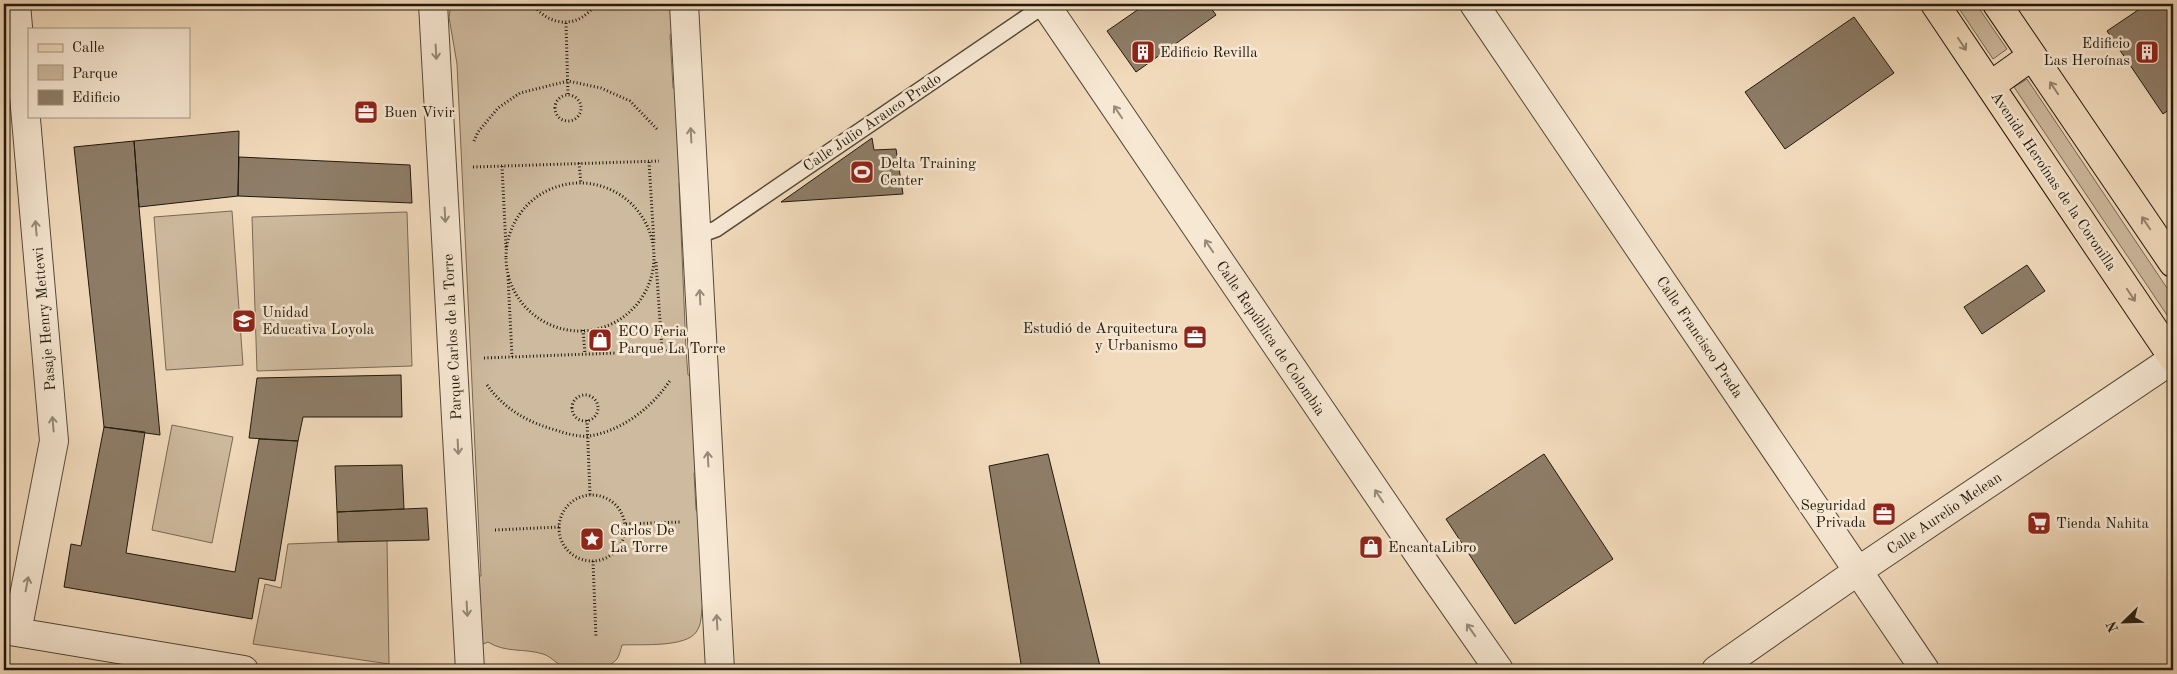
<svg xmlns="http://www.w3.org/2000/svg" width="2177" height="674" viewBox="0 0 2177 674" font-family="'Old Standard TT',serif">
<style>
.green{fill:#ceba9e;stroke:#786955}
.building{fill:#8e7d68;stroke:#21180c}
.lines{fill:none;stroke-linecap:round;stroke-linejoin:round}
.service-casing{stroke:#554938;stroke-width:18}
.minor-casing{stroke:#554938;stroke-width:30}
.primary-casing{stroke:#21180c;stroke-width:30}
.path{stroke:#21180c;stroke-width:3;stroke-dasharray:1 2.5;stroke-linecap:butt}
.service{stroke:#f7e8d3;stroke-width:15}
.minor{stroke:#f7e8d3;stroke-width:28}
.primary{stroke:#f2dbbc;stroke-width:28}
.oneway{stroke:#94836d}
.oneway2{stroke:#978a79}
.labels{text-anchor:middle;stroke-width:5;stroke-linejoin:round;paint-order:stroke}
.poi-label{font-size:15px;fill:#21180c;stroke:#f7e8d3;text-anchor:start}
.street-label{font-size:15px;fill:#21180c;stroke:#f7e8d3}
</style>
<rect width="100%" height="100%" fill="#f2dbbc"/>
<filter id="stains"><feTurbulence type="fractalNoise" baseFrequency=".004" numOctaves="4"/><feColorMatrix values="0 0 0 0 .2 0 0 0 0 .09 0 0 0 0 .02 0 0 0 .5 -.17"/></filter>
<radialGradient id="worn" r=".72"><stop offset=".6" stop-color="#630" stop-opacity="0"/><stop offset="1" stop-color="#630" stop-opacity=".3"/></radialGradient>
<path class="green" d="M451 4H677V29L670 35 673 88 678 90 686 181 679 183 686 350 688 375H694L701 470 694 473 696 510 701 516 706 597C699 607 704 620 697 631 687 648 641 644 622 645 621 649 619 656 617 659 604 673 579 674 562 666 556 663 550 656 543 654 524 648 505 653 488 642L483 644 462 643 474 576H481L457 64 449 17Z
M1956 4H1976L2007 49 1993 59Z
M2027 79 2173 297V320L2171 321 2014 87Z
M232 211 243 365 166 370 154 217Z
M407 212 412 366 257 371 252 217Z
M172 425 233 437 212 543 152 530Z
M387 540 389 664 253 644 265 584 281 588 288 544Z"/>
<path class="building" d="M1146 4H1208L1216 15 1136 72 1107 31Z
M2147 4H2173V107L2163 114 2107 31Z
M1854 17 1894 73 1785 149 1745 92Z
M239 131 238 196 139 207 134 141Z
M872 138 874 150 896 149 903 194 781 202Z
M134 141 139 207 160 435 104 427 74 147Z
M239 157 410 165 412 203 238 196Z
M2027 265 2045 291 1982 334 1964 307Z
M401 375 402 417H303L298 441 249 438 257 378Z
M104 427 145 432 126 553 235 572 259 439 298 441 275 581 259 578 252 619 64 587 71 544 81 546Z
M1048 454 1101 670H1022L989 466Z
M1544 454 1613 559 1515 624 1446 519Z
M402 465 404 509 337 512 335 466Z
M427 508 429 540 338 542 337 512Z"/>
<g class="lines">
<g class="service-casing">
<path id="service" d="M697 236 716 229 1046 4"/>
</g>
<g class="minor-casing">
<path id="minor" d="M16 4 54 441 17 632
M433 4 470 670
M684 4 720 670
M1045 4 1428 568 1499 670
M1474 4 1925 670
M4 630 244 670
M1716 670 1858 571 2173 359"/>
</g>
<g class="primary-casing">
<path id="primary" d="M1935 4 2173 358
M1997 4 2173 263
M1990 86 2032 56"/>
</g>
<path class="path" d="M533 4C548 27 580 29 595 4
M566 23 568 95
M555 108a13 13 0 1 1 26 0a13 13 0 1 1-26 0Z
M474 141 478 132 498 108 520 93 568 81 601 88 630 101 657 129
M649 162 654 243
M579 163 581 184
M502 166 506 248
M473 167 659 161
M506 257a74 74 0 1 1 148 0a74 74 0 1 1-148 0Z
M656 262 662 351
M508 276 512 357
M583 330 585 354
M484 358 670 351
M487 385C505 410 529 423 559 431 567 434 579 437 589 436 622 431 653 407 671 379
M572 408a13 13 0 1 1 26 0a13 13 0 1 1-26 0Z
M587 420 590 495
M559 528a33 33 0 1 1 66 0a33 33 0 1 1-66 0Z
M626 524 680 522
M495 530 559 527
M593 561 596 638"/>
<use href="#service" class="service"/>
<use href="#minor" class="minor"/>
<use href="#primary" class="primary"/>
</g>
<defs><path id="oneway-shaft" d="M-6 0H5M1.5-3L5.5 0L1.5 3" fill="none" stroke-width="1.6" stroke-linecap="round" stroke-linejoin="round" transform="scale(1.25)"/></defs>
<g class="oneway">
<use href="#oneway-shaft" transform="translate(1962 44) rotate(56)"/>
<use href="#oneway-shaft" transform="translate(2054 88) rotate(-124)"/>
<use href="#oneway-shaft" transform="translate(2146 223) rotate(-124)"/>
<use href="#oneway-shaft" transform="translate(2131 295) rotate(56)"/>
</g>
<g class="oneway2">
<use href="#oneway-shaft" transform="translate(436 52) rotate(87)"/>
<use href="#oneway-shaft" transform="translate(1118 112) rotate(-124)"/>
<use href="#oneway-shaft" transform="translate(691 135) rotate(-93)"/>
<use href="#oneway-shaft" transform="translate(445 215) rotate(87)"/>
<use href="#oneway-shaft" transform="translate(36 228) rotate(-95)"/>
<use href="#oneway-shaft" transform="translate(1209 246) rotate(-124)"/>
<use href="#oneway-shaft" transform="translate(700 297) rotate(-93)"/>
<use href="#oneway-shaft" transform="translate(53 424) rotate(-95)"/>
<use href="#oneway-shaft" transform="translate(458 447) rotate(87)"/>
<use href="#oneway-shaft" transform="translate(708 459) rotate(-93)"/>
<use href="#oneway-shaft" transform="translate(1379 496) rotate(-124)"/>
<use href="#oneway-shaft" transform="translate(27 584) rotate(-79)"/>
<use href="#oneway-shaft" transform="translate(467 609) rotate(87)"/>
<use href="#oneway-shaft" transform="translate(717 622) rotate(-93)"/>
<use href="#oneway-shaft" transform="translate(1471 630) rotate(-125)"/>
</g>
<defs>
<g id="building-square" transform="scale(1.25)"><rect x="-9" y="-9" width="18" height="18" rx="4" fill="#8f2418" stroke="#f7e8d3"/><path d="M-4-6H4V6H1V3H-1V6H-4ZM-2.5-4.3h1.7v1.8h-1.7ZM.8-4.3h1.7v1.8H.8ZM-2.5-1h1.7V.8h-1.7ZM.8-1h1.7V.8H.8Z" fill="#fff"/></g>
<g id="office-square" transform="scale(1.25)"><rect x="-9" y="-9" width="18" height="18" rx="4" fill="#8f2418" stroke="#f7e8d3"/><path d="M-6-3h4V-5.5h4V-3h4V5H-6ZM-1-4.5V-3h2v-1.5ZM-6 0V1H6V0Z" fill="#fff"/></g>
<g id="stadium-square" transform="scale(1.25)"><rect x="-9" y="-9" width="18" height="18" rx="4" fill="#8f2418" stroke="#f7e8d3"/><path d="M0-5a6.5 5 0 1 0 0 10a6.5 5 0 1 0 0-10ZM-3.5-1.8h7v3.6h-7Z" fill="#fff"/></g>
<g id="school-square" transform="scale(1.25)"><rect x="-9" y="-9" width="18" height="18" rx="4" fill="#8f2418" stroke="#f7e8d3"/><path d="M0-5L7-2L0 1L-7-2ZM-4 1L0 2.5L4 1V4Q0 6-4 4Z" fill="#fff"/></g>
<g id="shop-square" transform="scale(1.25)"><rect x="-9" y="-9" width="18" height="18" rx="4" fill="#8f2418" stroke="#f7e8d3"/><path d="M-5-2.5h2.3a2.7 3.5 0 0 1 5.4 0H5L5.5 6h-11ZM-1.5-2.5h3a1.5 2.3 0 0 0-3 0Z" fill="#fff"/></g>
<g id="supermarket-square" transform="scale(1.25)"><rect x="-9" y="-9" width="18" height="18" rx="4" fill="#8f2418" stroke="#f7e8d3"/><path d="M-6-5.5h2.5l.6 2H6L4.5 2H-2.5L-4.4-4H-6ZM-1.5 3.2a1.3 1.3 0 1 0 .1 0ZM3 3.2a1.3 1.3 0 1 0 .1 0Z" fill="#fff"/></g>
<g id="sight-square" transform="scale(1.25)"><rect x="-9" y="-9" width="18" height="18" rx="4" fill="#8f2418" stroke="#f7e8d3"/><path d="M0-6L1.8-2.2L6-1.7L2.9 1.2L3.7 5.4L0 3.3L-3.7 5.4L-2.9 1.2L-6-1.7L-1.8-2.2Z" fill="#fff"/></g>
</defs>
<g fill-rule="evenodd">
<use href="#building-square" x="1143" y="52"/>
<use href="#building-square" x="2147" y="52"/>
<use href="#office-square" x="366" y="112"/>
<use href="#stadium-square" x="862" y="172"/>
<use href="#school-square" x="244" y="321"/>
<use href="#office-square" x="1195" y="337"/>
<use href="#shop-square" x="600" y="340"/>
<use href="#office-square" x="1884" y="514"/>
<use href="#supermarket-square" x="2039" y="523"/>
<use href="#sight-square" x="592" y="539"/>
<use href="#shop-square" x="1371" y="547"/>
</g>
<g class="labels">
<g class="poi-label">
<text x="2130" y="48" text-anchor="end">Edificio<tspan x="2130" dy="17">Las Heroínas</tspan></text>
<text x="1160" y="57">Edificio Revilla</text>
<text x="384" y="117">Buen Vivir</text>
<text x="880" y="168">Delta Training<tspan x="880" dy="17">Center</tspan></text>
<text x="262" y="317">Unidad<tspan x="262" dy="17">Educativa Loyola</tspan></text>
<text x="1178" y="333" text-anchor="end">Estudió de Arquitectura<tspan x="1178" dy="17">y Urbanismo</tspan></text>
<text x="618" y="336">ECO Feria<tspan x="618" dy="17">Parque La Torre</tspan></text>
<text x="1866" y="510" text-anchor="end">Seguridad<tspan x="1866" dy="17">Privada</tspan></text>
<text x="2056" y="528">Tienda Nahita</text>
<text x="610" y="535">Carlos De<tspan x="610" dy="17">La Torre</tspan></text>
<text x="1388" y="552">EncantaLibro</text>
</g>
<g class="street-label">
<text transform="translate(872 122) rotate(-34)" y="5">Calle Julio Arauco Prado</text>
<text transform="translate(2054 181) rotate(56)" y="5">Avenida Heroínas de la Coronilla</text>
<text transform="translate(44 319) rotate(-95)" y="5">Pasaje Henry Mettewi</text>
<text transform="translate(452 337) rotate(-93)" y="5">Parque Carlos de la Torre</text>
<text transform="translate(1700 337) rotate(56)" y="5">Calle Francisco Prada</text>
<text transform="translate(1271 338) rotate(56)" y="5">Calle República de Colombia</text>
<text transform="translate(1944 513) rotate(-34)" y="5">Calle Aurelio Melean</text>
</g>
</g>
<rect width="2177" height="674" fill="none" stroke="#f2dbbc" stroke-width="20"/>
<rect x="5" y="5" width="2167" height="664" fill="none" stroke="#21180c" stroke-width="2.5"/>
<rect x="10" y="10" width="2157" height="654" fill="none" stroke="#21180c"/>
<rect x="28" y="28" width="162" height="90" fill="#f7e8d3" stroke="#a19583"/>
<rect x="38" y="44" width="25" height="8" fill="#f2dbbc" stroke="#a19583"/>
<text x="72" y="52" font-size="15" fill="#21180c">Calle</text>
<rect x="38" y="65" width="25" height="15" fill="#ceba9e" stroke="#a19583"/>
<text x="72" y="78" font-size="15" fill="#21180c">Parque</text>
<rect x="38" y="90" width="25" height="15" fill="#8e7d68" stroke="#a19583"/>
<text x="72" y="102" font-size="15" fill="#21180c">Edificio</text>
<g transform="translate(2124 622) rotate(247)" stroke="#f7e8d3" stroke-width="4" paint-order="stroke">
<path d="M0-4L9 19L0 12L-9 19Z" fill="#21180c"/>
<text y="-8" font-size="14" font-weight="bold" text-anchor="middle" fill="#21180c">N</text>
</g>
<rect width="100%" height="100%" filter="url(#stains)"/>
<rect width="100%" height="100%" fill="url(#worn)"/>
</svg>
